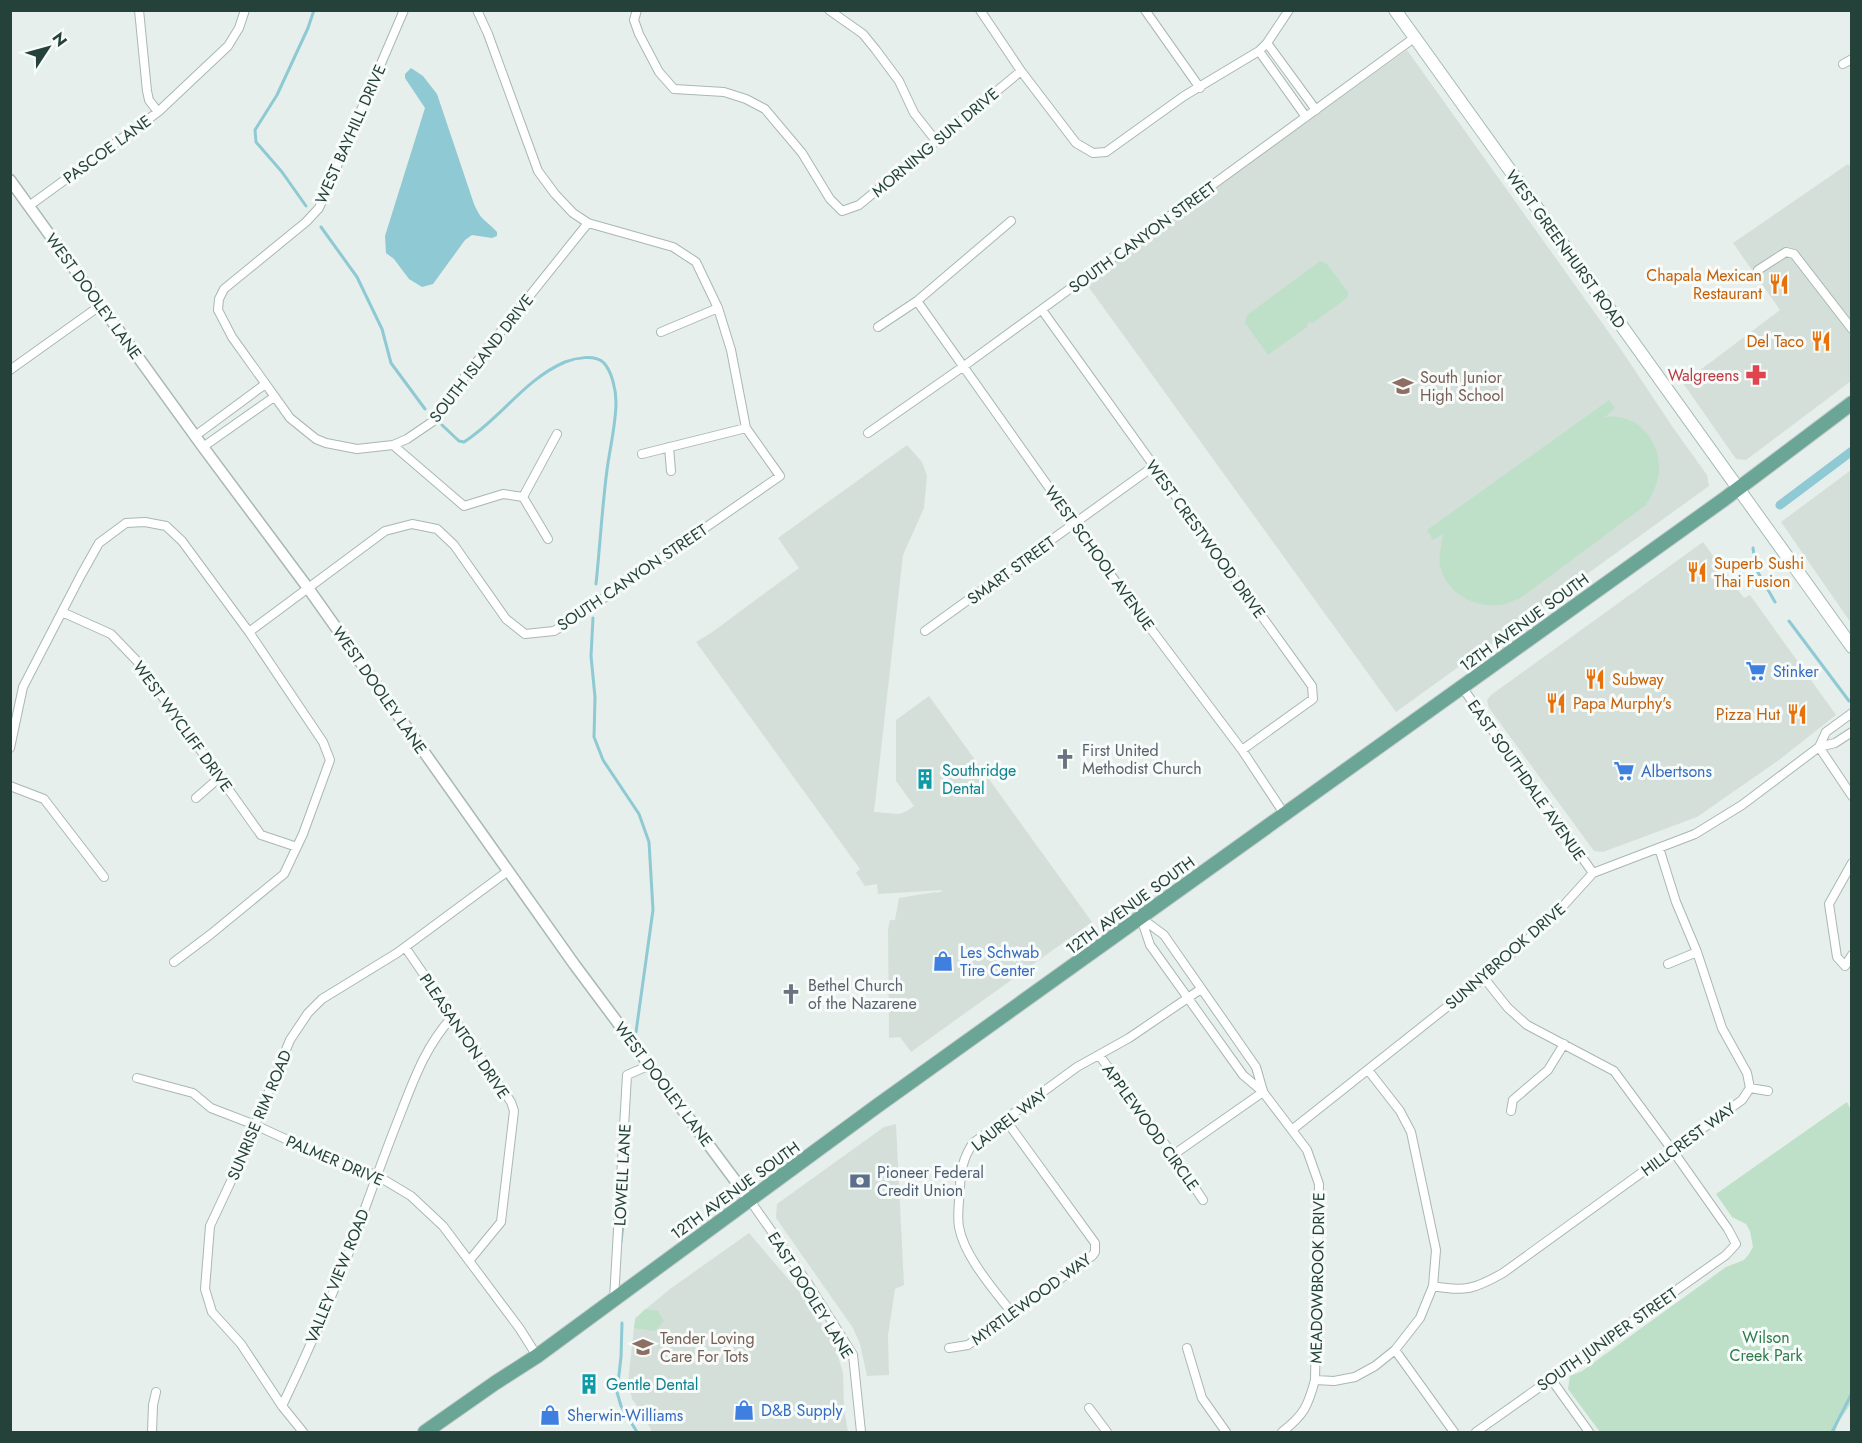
<svg xmlns="http://www.w3.org/2000/svg" width="1862" height="1443" viewBox="0 0 1862 1443" font-family="Jost,sans-serif">
<style>
.built{fill:#d4dfda}
.green{fill:#bfe0c8}
.water{fill:#8ec9d4}
.lines{fill:none;stroke-linecap:round;stroke-linejoin:round}
.stream{stroke:#8ec9d4;stroke-width:3}
.canal{stroke:#8ec9d4;stroke-width:9}
.minor-casing{stroke:#a8b8b2;stroke-width:10}
.tertiary-casing{stroke:#a8b8b2;stroke-width:13}
.secondary-casing{stroke:#a4bbb3;stroke-width:14}
.primary-casing{stroke:#c2cac8;stroke-width:16}
.minor{stroke:#fff;stroke-width:8}
.tertiary{stroke:#fff;stroke-width:10}
.secondary{stroke:#fff;stroke-width:12}
.primary{stroke:#6aa596;stroke-width:14}
.labels{text-anchor:middle;stroke-width:6;stroke-linejoin:round;paint-order:stroke}
.street-label{font-size:16px;fill:#24423a;stroke:#f7fbf9}
.food-label{font-size:16px;fill:#c56008;stroke:#f7fbf9;text-anchor:end}
.health-label{font-size:16px;fill:#be3a42;stroke:#f7fbf9;text-anchor:end}
.education-label{font-size:16px;fill:#785e54;stroke:#f7fbf9;text-anchor:start}
.shop-label{font-size:16px;fill:#366cbe;stroke:#f7fbf9;text-anchor:start}
.worship-label{font-size:16px;fill:#5b616d;stroke:#f7fbf9;text-anchor:start}
.culture-label{font-size:16px;fill:#0d838f;stroke:#f7fbf9;text-anchor:start}
.service-label{font-size:16px;fill:#4e5e75;stroke:#f7fbf9;text-anchor:start}
.park-label{font-size:16px;fill:#2d7a4b;stroke:#f7fbf9}
</style>
<rect width="100%" height="100%" fill="#e6efeb"/>
<path class="built" d="M1407 50 1620 348 1674 429 1707 475 1709 486 1396 712 1085 282Z
M1848 164 1852 168 1851 381 1746 460 1736 459 1683 383 1780 310 1733 243Z
M907 445 922 462 927 476 924 508 903 555 874 812 899 814 907 811 914 806 896 781V720L929 696 1092 922 911 1052 900 1037 889 1038 888 929 890 920H895L899 898 936 892 938 893 943 890 878 894 877 884 865 886 856 873 860 869 696 642 711 633 799 568 778 538Z
M1851 470V623L1781 522Z
M1703 542 1744 598 1750 595 1836 715 1779 760 1697 817 1603 852 1594 851 1489 708 1487 700 1491 695Z
M896 1124 904 1285 895 1289 888 1335 889 1375 867 1376 860 1344 853 1328 776 1218 777 1204 884 1127Z
M749 1233 802 1295 834 1342 843 1373 844 1409 848 1432H652L643 1414 632 1399 628 1382 635 1318 670 1289Z"/>
<path class="green" d="M1320 261 1327 264 1348 292V297L1313 323 1308 322 1307 327 1268 355 1245 323 1247 315Z
M1609 400 1615 408 1604 418C1608 417 1614 416 1618 417 1646 420 1664 452 1658 478 1656 488 1651 496 1646 505L1522 597C1515 600 1508 604 1500 605 1474 608 1446 593 1440 566 1438 557 1442 543 1443 534L1433 540 1427 530Z
M1847 1102 1852 1112V1402L1839 1421 1835 1432H1600L1568 1389 1570 1376 1582 1371 1726 1267 1744 1260 1749 1254 1753 1247 1750 1231 1746 1224 1732 1217 1716 1194Z
M645 1309 658 1311 664 1321 655 1331 634 1328 636 1319Z"/>
<path class="water" d="M411 68 423 76 437 94 474 204C482 222 484 218 497 232V236L492 238 472 235 465 240 433 284 422 287 409 279 394 259 386 253 385 236 425 108 405 78V74Z"/>
<g class="lines">
<path class="stream" d="M306 206 282 172 256 142 255 130 277 95 308 28 314 10
M321 227 357 277 382 329 391 363 425 409
M442 425 459 441 464 442C500 419 525 379 565 362 575 358 595 354 604 363 612 372 616 390 616 402 616 424 610 447 607 470 602 508 600 546 596 584
M1753 548 1756 569 1775 602
M593 618 591 656 595 697 594 737 603 760 639 814 649 842 653 910 636 1032
M1789 621 1849 701
M621 1242 625 1207
M622 1323 621 1357 617 1392 621 1406 637 1432
M1832 1432 1852 1393"/>
<path class="canal" d="M1780 505 1852 451"/>
<g class="minor-casing">
<path id="minor" d="M404 10 319 208 306 222 224 289 219 299 218 310 232 337 290 418 316 439 326 443 357 449 393 445 407 439 432 422 459 384 588 223
M637 10 634 20 639 34 659 72 674 89 724 92 746 99 765 109 802 153 830 199 842 211 859 205 1021 71 1076 143 1093 153 1106 152 1184 96 1259 51 1267 43 1289 10
M829 10 863 34 876 50 899 81 914 113 936 141
M980 10 1021 71
M1145 10 1200 88
M1267 43 1316 110
M1259 51 1306 117
M1843 64 1852 59
M158 112 228 46 239 28 245 10
M29 206 158 112 149 100 147 91 139 10
M1758 270 1786 252 1794 254 1852 329
M917 301 1118 585 1242 750 1285 815
M1042 310 1312 686 1313 699 1242 750
M878 327 917 301 1011 221
M661 332 718 308
M10 370 101 305
M868 433 964 366 1414 38
M195 436 264 385
M393 445 464 506 503 494 523 497 548 539
M203 447 274 397
M669 447 671 471
M642 454 746 428
M523 497 557 434
M62 612 111 634 137 661 261 835 297 847
M925 631 1154 466
M1462 687 1593 873
M1819 747 1852 796
M1819 747 1826 732 1852 713
M10 748 23 687 81 575 99 543 126 523 145 522 166 526 182 541 249 632
M10 786 44 799 104 877
M196 798 220 777
M1852 863 1829 904 1837 957 1845 966 1852 955
M1141 918 1150 945 1243 1075 1263 1092 1307 1150 1319 1184 1315 1380C1308 1406 1304 1415 1282 1432
M1141 918 1164 935 1256 1067 1263 1091
M405 947 511 1102 514 1111 501 1222 469 1261
M174 962 211 934 284 874 303 834 330 760 323 742 249 632 385 531 412 524 437 529 454 545 506 619 525 634 554 631 572 620 780 476 746 428 731 350 718 308 696 262 673 247 588 223 573 213 555 194 538 171 488 34 477 10
M1668 964 1697 952
M1099 1055 1173 1155 1203 1200
M137 1078 193 1093 211 1108 255 1125 327 1158 376 1175 411 1196 443 1226 520 1329 537 1356
M1750 1088 1768 1091
M1511 1111 1513 1100 1548 1070 1564 1044
M1293 1129 1491 972 1554 916 1593 873 1695 834 1742 805 1819 747 1835 743 1852 732
M1173 1155 1263 1092
M749 1199 807 1282 853 1355 861 1432
M1433 1286C1465 1292 1475 1289 1503 1273L1742 1100 1750 1088 1747 1073 1722 1028 1697 952 1676 902 1659 848
M614 1299 627 1075 650 1065
M1012 1313C994 1290 964 1256 959 1227 957 1216 959 1202 960 1190 960 1172 963 1158 973 1143L1077 1067 1129 1038 1201 989
M949 1348 968 1345 1092 1256 1095 1252V1243L1005 1119
M1187 1348 1202 1398 1226 1432
M1395 1350 1454 1432
M1551 1379 1589 1432
M1315 1380 1334 1381 1355 1377 1375 1366 1395 1350 1420 1318 1433 1286 1436 1250 1411 1132 1400 1111 1368 1070
M282 1406C306 1356 329 1304 349 1252 366 1206 382 1160 400 1115 414 1079 426 1045 453 1016
M1089 1408 1107 1432
M152 1432 153 1405 156 1392
M303 1432 282 1406 241 1344 212 1312 205 1289 210 1226 239 1164 290 1040 308 1013 322 999 397 953 508 871
M1476 1432 1726 1255 1736 1244 1728 1229 1673 1151 1614 1071 1527 1025 1508 1008 1484 978"/>
</g>
<g class="tertiary-casing">
<path id="tertiary" d="M10 180 203 447 308 588 574 964 749 1199"/>
</g>
<g class="secondary-casing">
<path id="secondary" d="M1395 10 1852 647"/>
</g>
<g class="primary-casing">
<path id="primary" d="M425 1432 495 1383 537 1356 877 1106 1723 500 1852 403"/>
</g>
<use href="#minor" class="minor"/>
<use href="#tertiary" class="tertiary"/>
<use href="#secondary" class="secondary"/>
<use href="#primary" class="primary"/>
</g>
<defs>
<g id="restaurant-bare" transform="scale(1.62)"><path d="M-5-6h1v4h1v-4h1v4h1v-4h1v5L-1.5 .5V6h-2V.5L-5-1ZM5-6V6H3V1.5H1.5Q1.5-4 5-6Z" fill="#e8710a" stroke="#f7fbf9" stroke-width="2.5" paint-order="stroke"/></g>
<g id="pharmacy-bare" transform="scale(1.62)"><path d="M-2-6h4v4h4v4h-4v4h-4v-4h-4v-4h4Z" fill="#e0444e" stroke="#f7fbf9" stroke-width="2.5" paint-order="stroke"/></g>
<g id="school-bare" transform="scale(1.62)"><path d="M0-5L7-2L0 1L-7-2ZM-4 1L0 2.5L4 1V4Q0 6-4 4Z" fill="#8d6e63" stroke="#f7fbf9" stroke-width="2.5" paint-order="stroke"/></g>
<g id="supermarket-bare" transform="scale(1.62)"><path d="M-6-5.5h2.5l.6 2H6L4.5 2H-2.5L-4.4-4H-6ZM-1.5 3.2a1.3 1.3 0 1 0 .1 0ZM3 3.2a1.3 1.3 0 1 0 .1 0Z" fill="#3f7fe0" stroke="#f7fbf9" stroke-width="2.5" paint-order="stroke"/></g>
<g id="church-bare" transform="scale(1.62)"><path d="M-1.2-6h2.4v3.5h3.3v2.4h-3.3V6h-2.4V-.1h-3.3v-2.4h3.3Z" fill="#6b7280" stroke="#f7fbf9" stroke-width="2.5" paint-order="stroke"/></g>
<g id="building-bare" transform="scale(1.62)"><path d="M-4-6H4V6H1V3H-1V6H-4ZM-2.5-4.3h1.7v1.8h-1.7ZM.8-4.3h1.7v1.8H.8ZM-2.5-1h1.7V.8h-1.7ZM.8-1h1.7V.8H.8Z" fill="#0f9aa8" stroke="#f7fbf9" stroke-width="2.5" paint-order="stroke"/></g>
<g id="shop-bare" transform="scale(1.62)"><path d="M-5-2.5h2.3a2.7 3.5 0 0 1 5.4 0H5L5.5 6h-11ZM-1.5-2.5h3a1.5 2.3 0 0 0-3 0Z" fill="#3f7fe0" stroke="#f7fbf9" stroke-width="2.5" paint-order="stroke"/></g>
<g id="bank-bare" transform="scale(1.62)"><path d="M-6-4H6V4H-6ZM0-2.3a2.3 2.3 0 1 0 0 4.6a2.3 2.3 0 1 0 0-4.6Z" fill="#5c6f8a" stroke="#f7fbf9" stroke-width="2.5" paint-order="stroke"/></g>
</defs>
<g fill-rule="evenodd">
<use href="#restaurant-bare" x="1779" y="284"/>
<use href="#restaurant-bare" x="1821" y="341"/>
<use href="#pharmacy-bare" x="1756" y="375"/>
<use href="#school-bare" x="1403" y="386"/>
<use href="#restaurant-bare" x="1697" y="572"/>
<use href="#supermarket-bare" x="1756" y="671"/>
<use href="#restaurant-bare" x="1595" y="679"/>
<use href="#restaurant-bare" x="1556" y="703"/>
<use href="#restaurant-bare" x="1797" y="714"/>
<use href="#church-bare" x="1065" y="759"/>
<use href="#supermarket-bare" x="1624" y="771"/>
<use href="#building-bare" x="925" y="779"/>
<use href="#shop-bare" x="943" y="961"/>
<use href="#church-bare" x="791" y="994"/>
<use href="#bank-bare" x="860" y="1181"/>
<use href="#school-bare" x="643" y="1347"/>
<use href="#building-bare" x="589" y="1384"/>
<use href="#shop-bare" x="744" y="1410"/>
<use href="#shop-bare" x="550" y="1415"/>
</g>
<g class="labels">
<g class="street-label">
<text transform="translate(350 134) rotate(-66)" y="6">WEST BAYHILL DRIVE</text>
<text transform="translate(935 142) rotate(-40)" y="6">MORNING SUN DRIVE</text>
<text transform="translate(107 149) rotate(-36)" y="6">PASCOE LANE</text>
<text transform="translate(1142 237) rotate(-36)" y="6">SOUTH CANYON STREET</text>
<text transform="translate(1566 249) rotate(54)" y="6">WEST GREENHURST ROAD</text>
<text transform="translate(94 296) rotate(54)" y="6">WEST DOOLEY LANE</text>
<text transform="translate(481 358) rotate(-52)" y="6">SOUTH ISLAND DRIVE</text>
<text transform="translate(1206 539) rotate(54)" y="6">WEST CRESTWOOD DRIVE</text>
<text transform="translate(1100 558) rotate(54)" y="6">WEST SCHOOL AVENUE</text>
<text transform="translate(1011 570) rotate(-36)" y="6">SMART STREET</text>
<text transform="translate(632 577) rotate(-34)" y="6">SOUTH CANYON STREET</text>
<text transform="translate(1524 622) rotate(-36)" y="6">12TH AVENUE SOUTH</text>
<text transform="translate(380 690) rotate(55)" y="6">WEST DOOLEY LANE</text>
<text transform="translate(183 726) rotate(54)" y="6">WEST WYCLIFF DRIVE</text>
<text transform="translate(1527 780) rotate(55)" y="6">EAST SOUTHDALE AVENUE</text>
<text transform="translate(1130 905) rotate(-36)" y="6">12TH AVENUE SOUTH</text>
<text transform="translate(1505 956) rotate(-41)" y="6">SUNNYBROOK DRIVE</text>
<text transform="translate(465 1036) rotate(56)" y="6">PLEASANTON DRIVE</text>
<text transform="translate(664 1084) rotate(53)" y="6">WEST DOOLEY LANE</text>
<text transform="translate(259 1115) rotate(-67)" y="6">SUNRISE RIM ROAD</text>
<text transform="translate(1009 1119) rotate(-38)" y="6">LAUREL WAY</text>
<text transform="translate(1151 1127) rotate(54)" y="6">APPLEWOOD CIRCLE</text>
<text transform="translate(1688 1139) rotate(-36)" y="6">HILLCREST WAY</text>
<text transform="translate(335 1160) rotate(23)" y="6">PALMER DRIVE</text>
<text transform="translate(622 1175) rotate(-87)" y="6">LOWELL LANE</text>
<text transform="translate(735 1190) rotate(-36)" y="6">12TH AVENUE SOUTH</text>
<text transform="translate(337 1276) rotate(-68)" y="6">VALLEY VIEW ROAD</text>
<text transform="translate(1317 1278) rotate(-89)" y="6">MEADOWBROOK DRIVE</text>
<text transform="translate(811 1295) rotate(58)" y="6">EAST DOOLEY LANE</text>
<text transform="translate(1031 1299) rotate(-36)" y="6">MYRTLEWOOD WAY</text>
<text transform="translate(1607 1339) rotate(-35)" y="6">SOUTH JUNIPER STREET</text>
</g>
<g class="food-label">
<text x="1762" y="281">Chapala Mexican<tspan x="1762" dy="18">Restaurant</tspan></text>
<text x="1804" y="347">Del Taco</text>
<text x="1714" y="569" text-anchor="start">Superb Sushi<tspan x="1714" dy="18">Thai Fusion</tspan></text>
<text x="1612" y="685" text-anchor="start">Subway</text>
<text x="1573" y="709" text-anchor="start">Papa Murphy's</text>
<text x="1780" y="720">Pizza Hut</text>
</g>
<g class="health-label">
<text x="1739" y="381">Walgreens</text>
</g>
<g class="education-label">
<text x="1420" y="383">South Junior<tspan x="1420" dy="18">High School</tspan></text>
<text x="660" y="1344">Tender Loving<tspan x="660" dy="18">Care For Tots</tspan></text>
</g>
<g class="shop-label">
<text x="1773" y="677">Stinker</text>
<text x="1641" y="777">Albertsons</text>
<text x="960" y="958">Les Schwab<tspan x="960" dy="18">Tire Center</tspan></text>
<text x="761" y="1416">D&amp;B Supply</text>
<text x="567" y="1421">Sherwin-Williams</text>
</g>
<g class="worship-label">
<text x="1082" y="756">First United<tspan x="1082" dy="18">Methodist Church</tspan></text>
<text x="808" y="991">Bethel Church<tspan x="808" dy="18">of the Nazarene</tspan></text>
</g>
<g class="culture-label">
<text x="942" y="776">Southridge<tspan x="942" dy="18">Dental</tspan></text>
<text x="606" y="1390">Gentle Dental</text>
</g>
<g class="service-label">
<text x="877" y="1178">Pioneer Federal<tspan x="877" dy="18">Credit Union</tspan></text>
</g>
<g class="park-label">
<text x="1766" y="1343">Wilson<tspan x="1766" dy="18">Creek Park</tspan></text>
</g>
</g>
<rect width="1862" height="1443" fill="none" stroke="#24423a" stroke-width="24"/>
<g transform="translate(48 48) rotate(54)" stroke="#f7fbf9" stroke-width="4.5" paint-order="stroke">
<path d="M0-4.5L10 22L0 15L-10 22Z" fill="#24423a"/>
<text y="-9" font-size="16" font-weight="bold" text-anchor="middle" fill="#24423a">N</text>
</g>
</svg>
